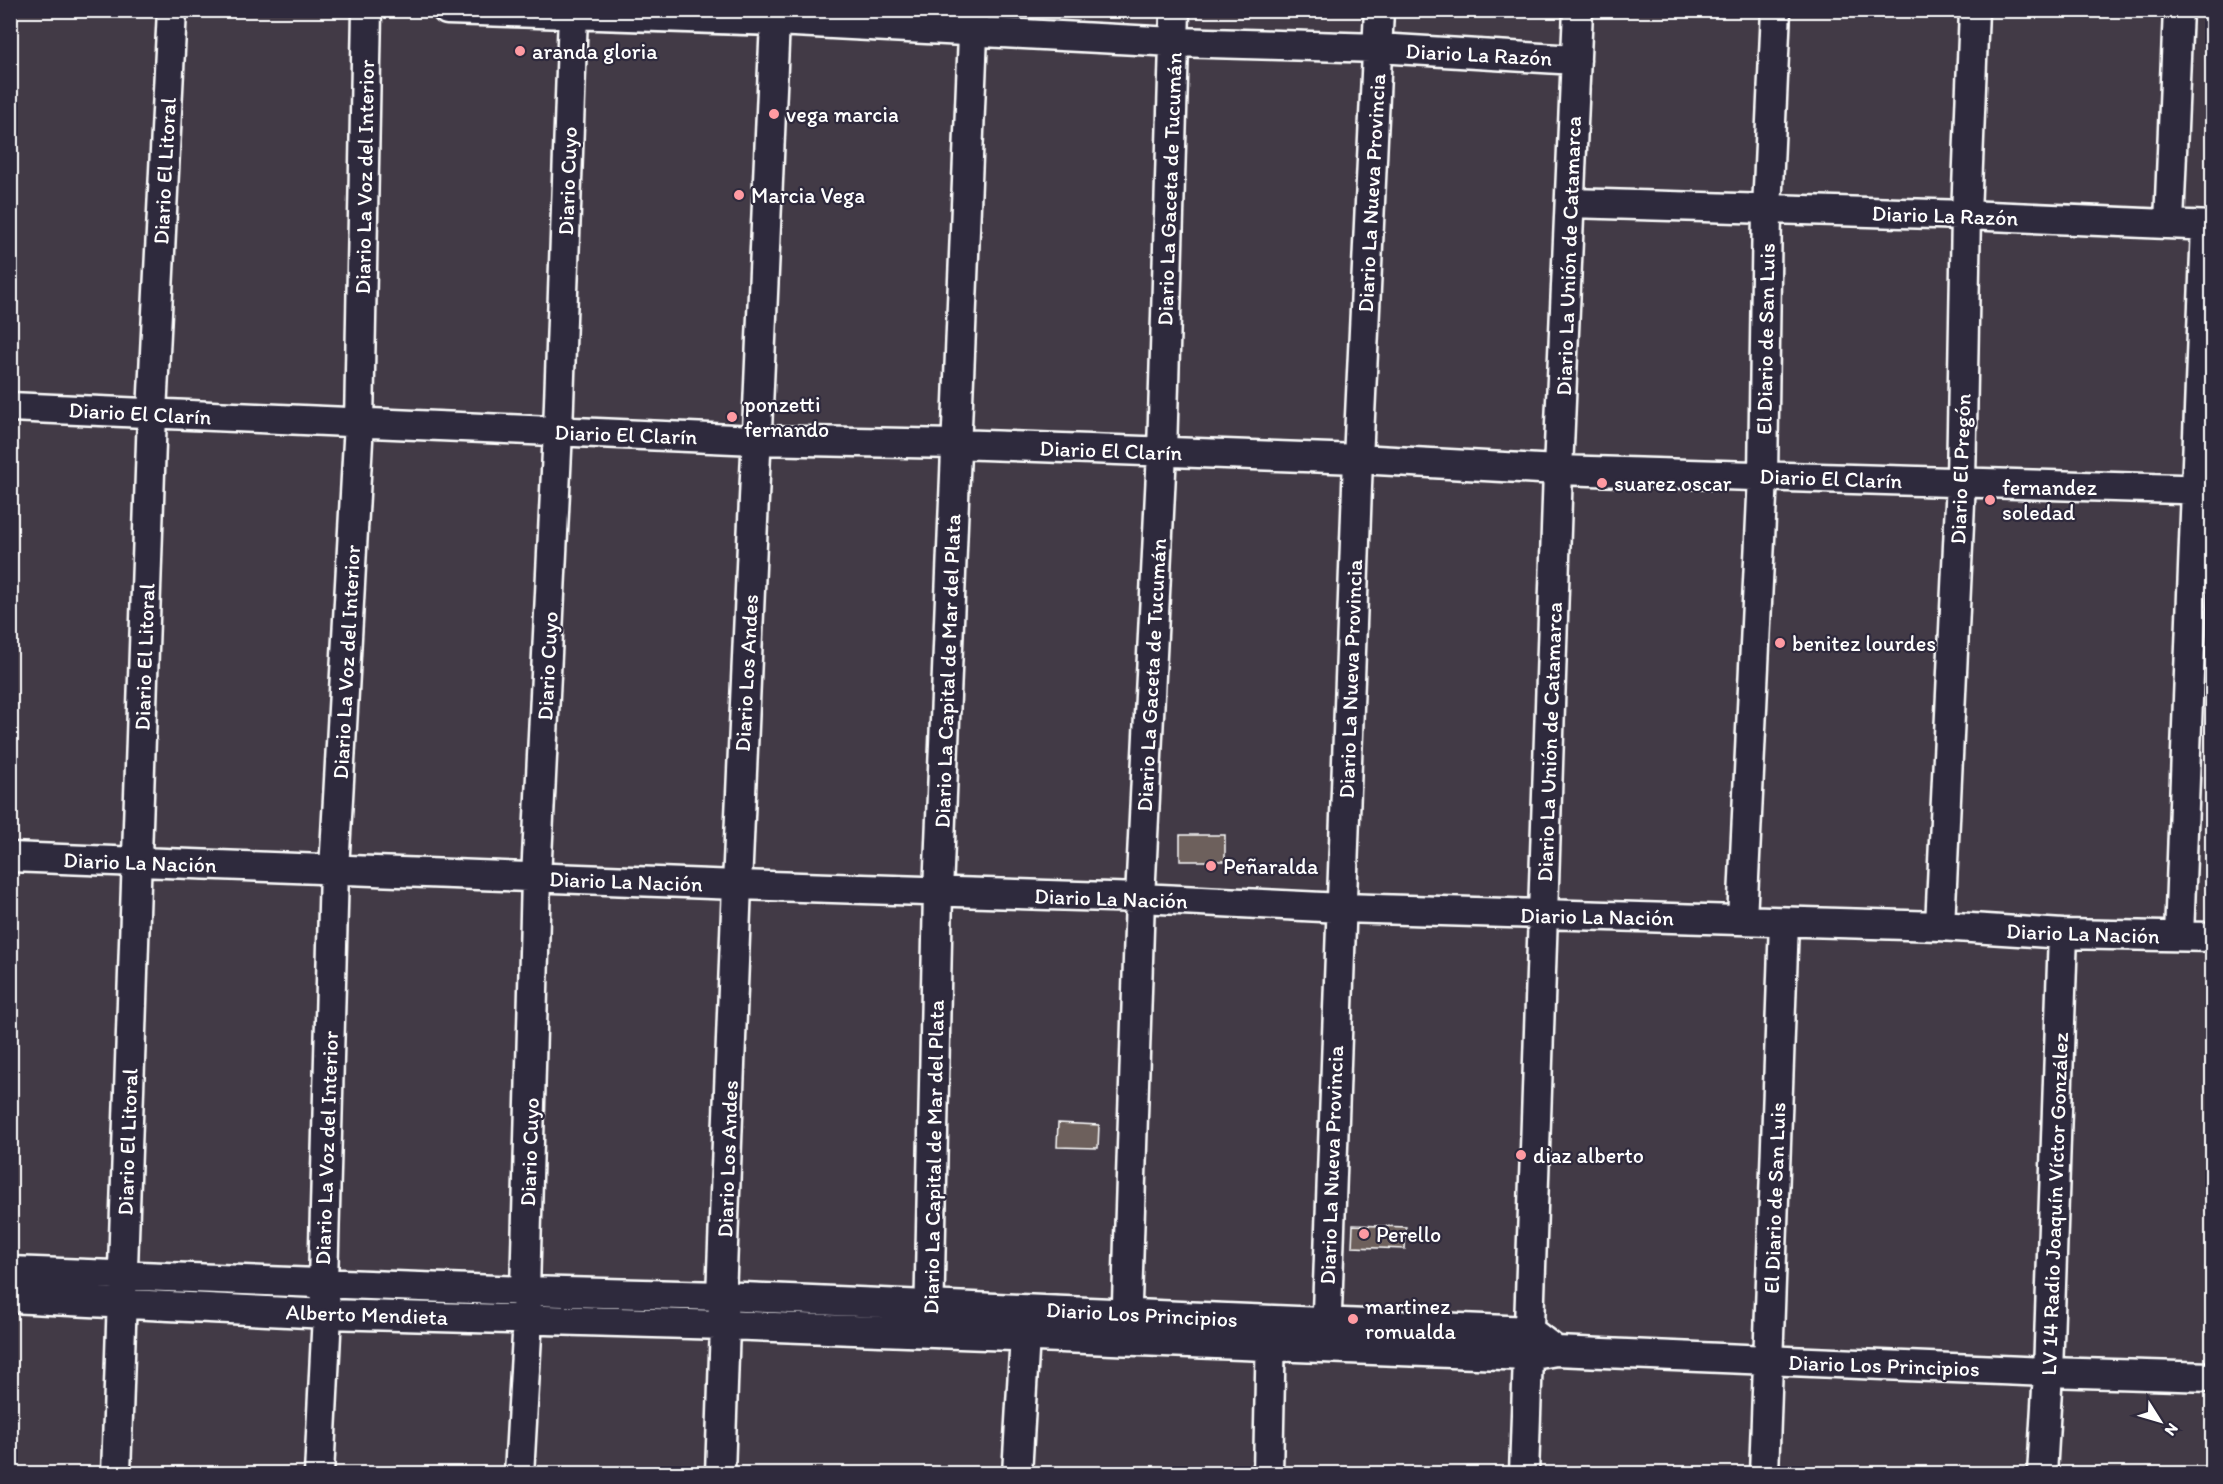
<svg xmlns="http://www.w3.org/2000/svg" width="2223" height="1484" viewBox="0 0 2223 1484" font-family="Itim,sans-serif">
<style>
.building{fill:#6d615c;stroke:#fff;stroke-width:1.5}
.lines{fill:none;stroke-linecap:round;stroke-linejoin:round}
.minor-casing{stroke:#fff;stroke-width:33}
.minor{stroke:#2f2a3d;stroke-width:28}
.poi-dot{fill:#ff9aa2;stroke:#2f2a3d;stroke-width:2}
.labels{text-anchor:middle;stroke-width:4.5;stroke-linejoin:round;paint-order:stroke}
.poi-label{font-size:22px;fill:#fff;stroke:#2f2a3d;text-anchor:start}
.street-label{font-size:22px;fill:#fff;stroke:#2f2a3d}
</style>
<rect width="100%" height="100%" fill="#423a46"/>
<filter id="ink" filterUnits="userSpaceOnUse"><feTurbulence type="fractalNoise" baseFrequency=".0167" numOctaves="2"/><feDisplacementMap in="SourceGraphic" scale="12" xChannelSelector="R" yChannelSelector="G"/><feConvolveMatrix kernelMatrix="1 2 1 2 8 2 1 2 1" color-interpolation-filters="sRGB"/></filter>
<g filter="url(#ink)">
<path class="building" d="M1180 835H1225V861H1180Z
M1058 1123 1099 1125 1098 1148 1057 1147Z
M1353 1225 1406 1227 1405 1249 1352 1247Z"/>
<g class="lines">
<g class="minor-casing">
<path id="minor" d="M447 10 775 21 1174 42 1378 48 1576 60
M1570 203 1966 215 2212 226
M2169 223 2178 10
M10 407 756 440 956 444 1358 459 1558 470 2212 490
M10 857 737 885 1140 898 1342 908 1940 926 2063 934 2212 937
M1742 920 1763 476 1767 210 1776 10
M1940 926 1961 482 1966 215 1974 10
M2179 936 2206 226
M10 1271 525 1291 721 1296 1530 1331 1556 1351
M10 1298 327 1314 725 1325 1528 1356 1556 1351 2048 1372 2212 1377
M929 1324 938 892 974 10
M1126 1333 1140 898 1162 452 1175 10
M1326 1339 1358 459 1379 10
M116 1474 152 413 172 10
M319 1474 327 1314 323 1283 334 870 359 423 367 10
M519 1474 528 1318 525 1291 536 878 558 431 573 14
M720 1474 725 1325 721 1296 737 885 775 21
M1017 1474 1025 1335
M1268 1474 1271 1328
M1524 1474 1558 470 1578 10
M1764 1474 1784 922
M2042 1474 2048 1372 2063 934"/>
</g>
<use href="#minor" class="minor"/>
</g>
</g>
<g class="poi-dot">
<circle cx="520" cy="51" r="6"/>
<circle cx="774" cy="114" r="6"/>
<circle cx="739" cy="195" r="6"/>
<circle cx="732" cy="417" r="6"/>
<circle cx="1602" cy="483" r="6"/>
<circle cx="1990" cy="500" r="6"/>
<circle cx="1780" cy="643" r="6"/>
<circle cx="1211" cy="866" r="6"/>
<circle cx="1521" cy="1155" r="6"/>
<circle cx="1364" cy="1234" r="6"/>
<circle cx="1353" cy="1319" r="6"/>
</g>
<g class="labels">
<g class="poi-label">
<text x="532" y="59">aranda gloria</text>
<text x="786" y="122">vega marcia</text>
<text x="751" y="203">Marcia Vega</text>
<text x="744" y="412">ponzetti<tspan x="744" dy="25">fernando</tspan></text>
<text x="1614" y="491">suarez oscar</text>
<text x="2002" y="495">fernandez<tspan x="2002" dy="25">soledad</tspan></text>
<text x="1792" y="651">benitez lourdes</text>
<text x="1223" y="874">Peñaralda</text>
<text x="1533" y="1163">diaz alberto</text>
<text x="1376" y="1242">Perello</text>
<text x="1365" y="1314">martinez<tspan x="1365" dy="25">romualda</tspan></text>
</g>
<g class="street-label">
<text transform="translate(1479 54) rotate(3)" y="8">Diario La Razón</text>
<text transform="translate(164 171) rotate(-87)" y="8">Diario El Litoral</text>
<text transform="translate(364 177) rotate(-89)" y="8">Diario La Voz del Interior</text>
<text transform="translate(567 181) rotate(-88)" y="8">Diario Cuyo</text>
<text transform="translate(1169 189) rotate(-88)" y="8">Diario La Gaceta de Tucumán</text>
<text transform="translate(1371 193) rotate(-87)" y="8">Diario La Nueva Provincia</text>
<text transform="translate(1945 215) rotate(2)" y="8">Diario La Razón</text>
<text transform="translate(1568 256) rotate(-88)" y="8">Diario La Unión de Catamarca</text>
<text transform="translate(1765 339) rotate(-89)" y="8">El Diario de San Luis</text>
<text transform="translate(140 413) rotate(3)" y="8">Diario El Clarín</text>
<text transform="translate(626 434) rotate(2)" y="8">Diario El Clarín</text>
<text transform="translate(1111 450) rotate(2)" y="8">Diario El Clarín</text>
<text transform="translate(1960 469) rotate(-88)" y="8">Diario El Pregón</text>
<text transform="translate(1831 478) rotate(2)" y="8">Diario El Clarín</text>
<text transform="translate(144 657) rotate(-88)" y="8">Diario El Litoral</text>
<text transform="translate(346 662) rotate(-87)" y="8">Diario La Voz del Interior</text>
<text transform="translate(547 666) rotate(-87)" y="8">Diario Cuyo</text>
<text transform="translate(947 671) rotate(-88)" y="8">Diario La Capital de Mar del Plata</text>
<text transform="translate(746 673) rotate(-87)" y="8">Diario Los Andes</text>
<text transform="translate(1151 675) rotate(-87)" y="8">Diario La Gaceta de Tucumán</text>
<text transform="translate(1350 679) rotate(-88)" y="8">Diario La Nueva Provincia</text>
<text transform="translate(1549 742) rotate(-88)" y="8">Diario La Unión de Catamarca</text>
<text transform="translate(140 862) rotate(2)" y="8">Diario La Nación</text>
<text transform="translate(626 881) rotate(2)" y="8">Diario La Nación</text>
<text transform="translate(1111 898) rotate(2)" y="8">Diario La Nación</text>
<text transform="translate(1597 916) rotate(1)" y="8">Diario La Nación</text>
<text transform="translate(2083 933) rotate(2)" y="8">Diario La Nación</text>
<text transform="translate(127 1142) rotate(-88)" y="8">Diario El Litoral</text>
<text transform="translate(326 1148) rotate(-88)" y="8">Diario La Voz del Interior</text>
<text transform="translate(529 1152) rotate(-88)" y="8">Diario Cuyo</text>
<text transform="translate(933 1157) rotate(-89)" y="8">Diario La Capital de Mar del Plata</text>
<text transform="translate(727 1159) rotate(-88)" y="8">Diario Los Andes</text>
<text transform="translate(1331 1165) rotate(-88)" y="8">Diario La Nueva Provincia</text>
<text transform="translate(1774 1198) rotate(-88)" y="8">El Diario de San Luis</text>
<text transform="translate(2054 1204) rotate(-88)" y="8">LV 14 Radio Joaquín Víctor González</text>
<text transform="translate(367 1314) rotate(2)" y="8">Alberto Mendieta</text>
<text transform="translate(1142 1314) rotate(3)" y="8">Diario Los Principios</text>
<text transform="translate(1884 1365) rotate(2)" y="8">Diario Los Principios</text>
</g>
</g>
<rect width="2223" height="1484" fill="none" stroke="#2f2a3d" stroke-width="36"/>
<rect x="18" y="18" width="2187" height="1448" fill="none" stroke="#fff" stroke-width="2" filter="url(#ink)"/>
<g transform="translate(2160 1421) rotate(127)" stroke="#2f2a3d" stroke-width="4.5" paint-order="stroke">
<path d="M0-4.5L10 22L0 15L-10 22Z" fill="#ffffff"/>
<text y="-9" font-size="16" font-weight="bold" text-anchor="middle" fill="#ffffff">N</text>
</g>
</svg>
